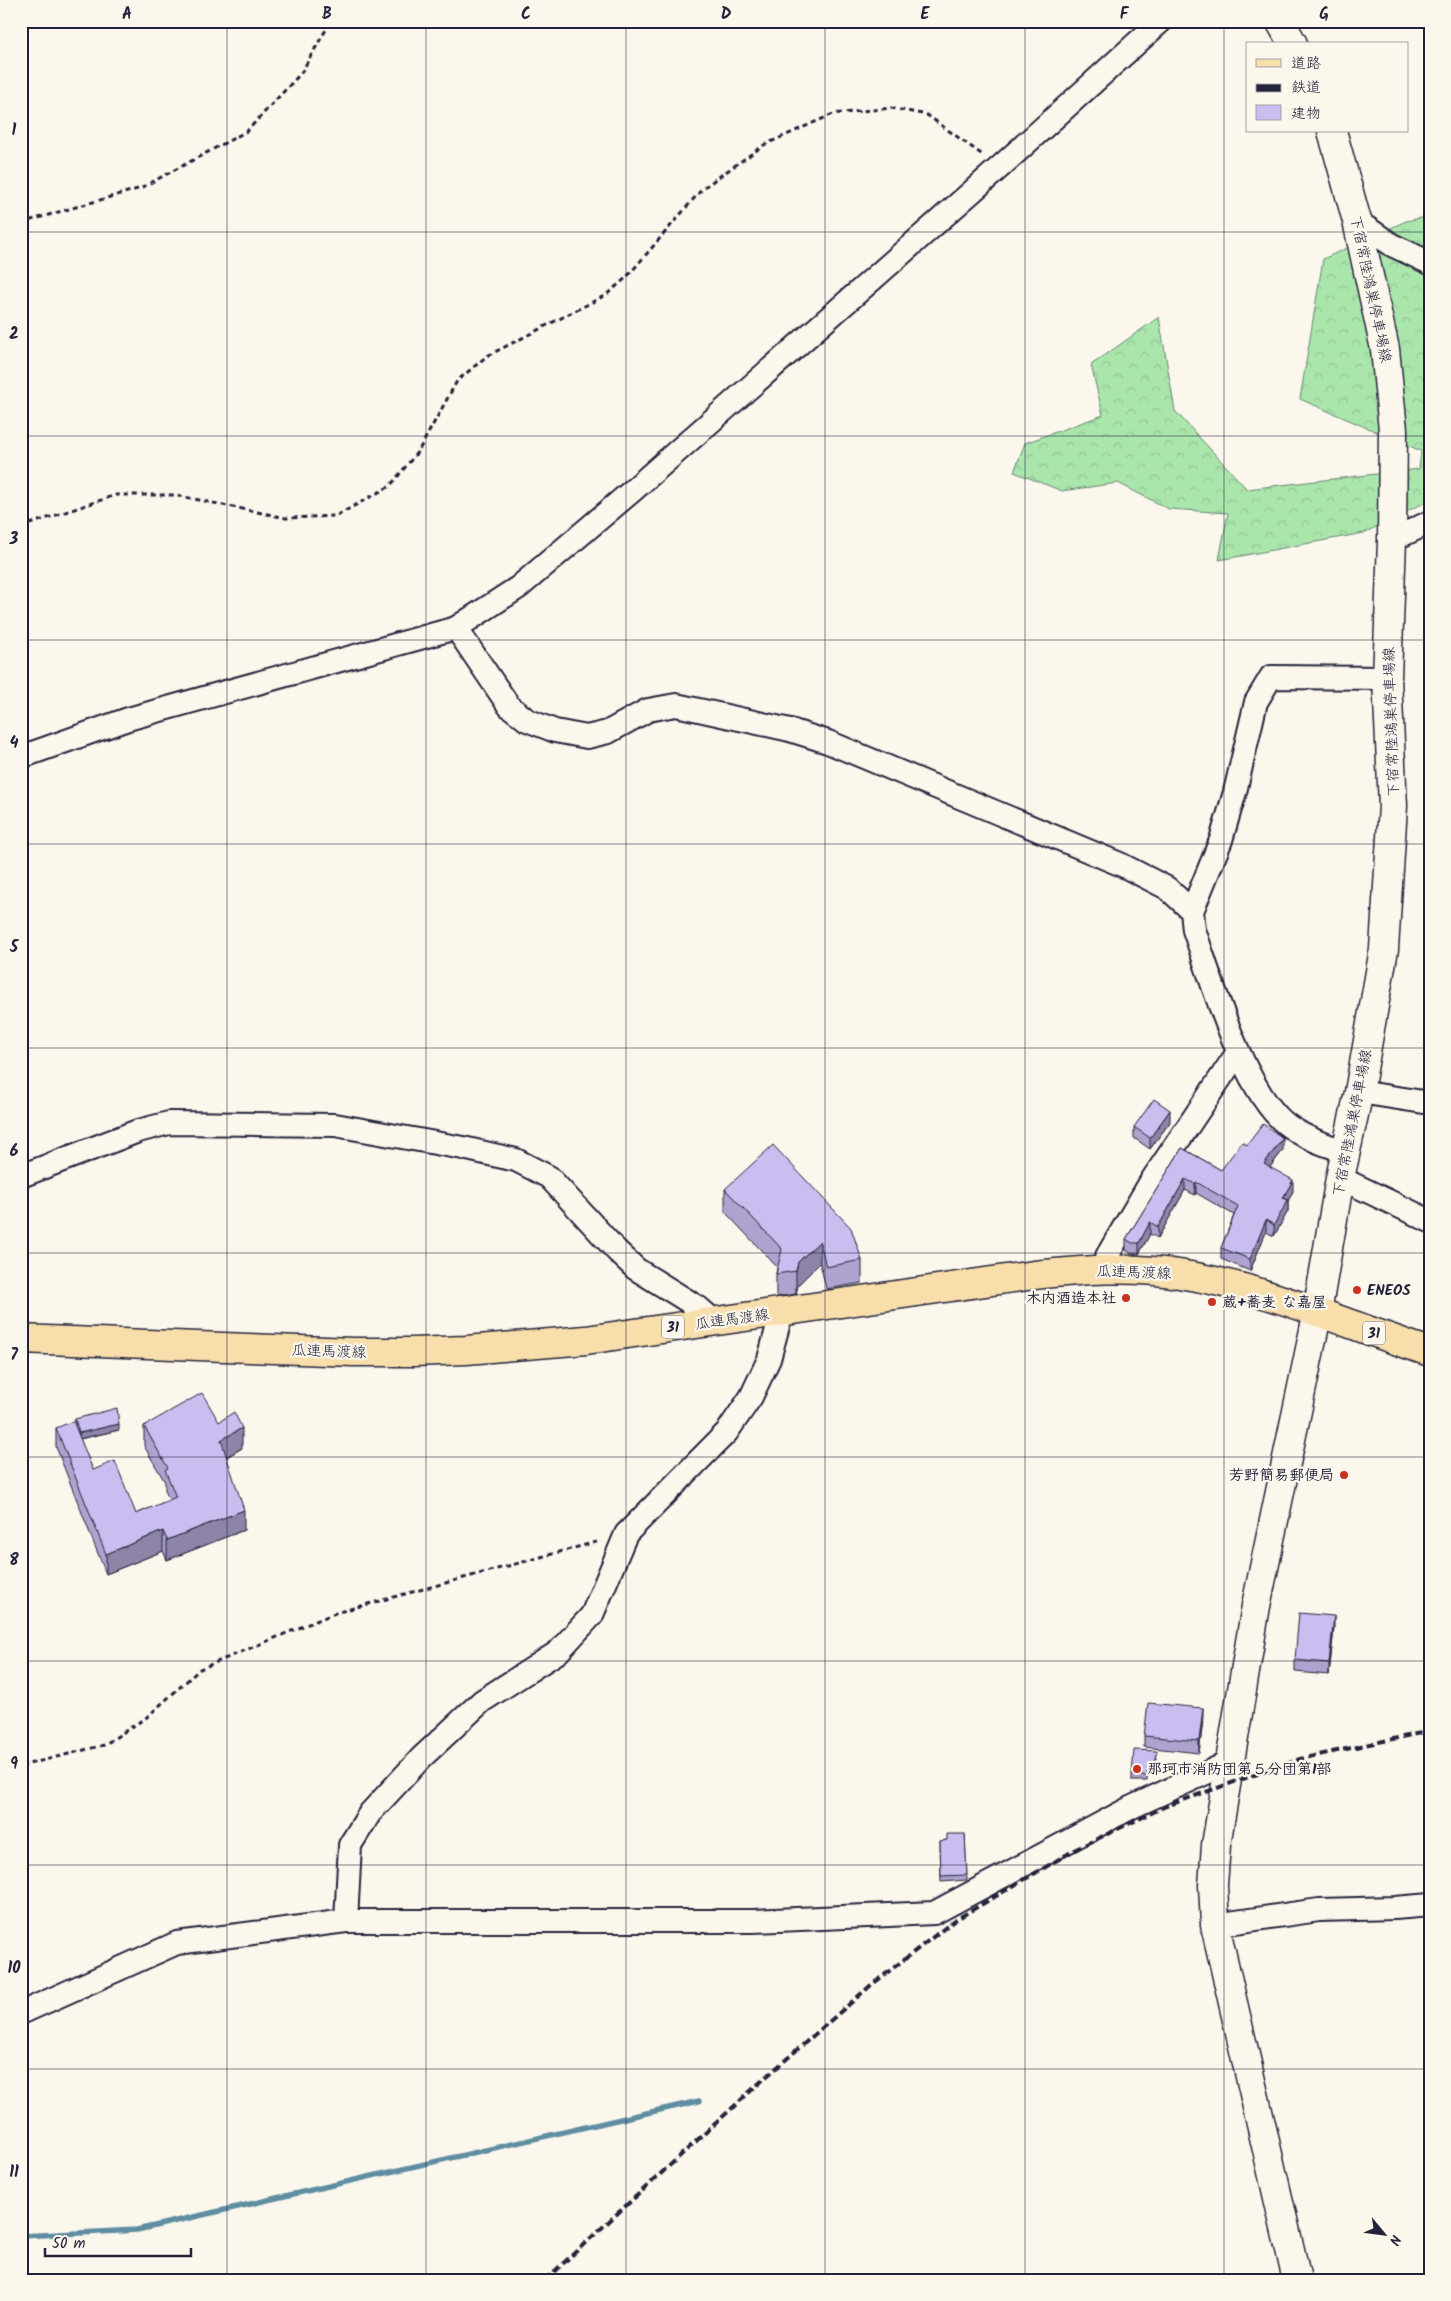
<svg xmlns="http://www.w3.org/2000/svg" width="1451" height="2301" viewBox="0 0 1451 2301" font-family="Kalam,'Klee One',sans-serif">
<style>
.forest{fill:url(#forest-crowns);stroke:#668473}
.lines{fill:none;stroke-linecap:round;stroke-linejoin:round}
.stream{stroke:#5f8ea2;stroke-width:5.5}
.street-casing{stroke:#22223b;stroke-width:26}
.secondary-casing{stroke:#22223b;stroke-width:31}
.primary-casing{stroke:#22223b;stroke-width:31}
.path{stroke:#22223b;stroke-width:3;stroke-dasharray:5 4;stroke-linecap:butt}
.street{stroke:#fbf7ec;stroke-width:22}
.secondary{stroke:#fbf7ec;stroke-width:28}
.primary{stroke:#f8deab;stroke-width:28}
.rail{stroke:#22223b;stroke-width:4;stroke-dasharray:8 4;stroke-linecap:butt}
.wall{fill:#aea3ce;stroke:#22223b}
.shaded-wall{fill:#8d84a7;stroke:#22223b}
.building{fill:#cabdef;stroke:#22223b}
.grid{fill:none;stroke:#22223b;stroke-width:1;stroke-opacity:0.55}
.poi-dot{fill:#c8321e;stroke:#fbf7ec;stroke-width:2}
.labels{text-anchor:middle;stroke-width:4.5;stroke-linejoin:round;paint-order:stroke}
.shield{fill:#fbf7ec;stroke:#636270;stroke-width:1}
.shield-label{font-size:14px;font-weight:bold;fill:#22223b}
.street-label{font-size:15px;fill:#22223b;stroke:#fbf7ec}
.poi-label{font-size:15px;font-weight:bold;fill:#22223b;stroke:#fbf7ec;text-anchor:start}
.neatline{fill:none;stroke:#22223b;stroke-width:2}
.grid-label{font-size:16px;text-anchor:middle;font-weight:bold;fill:#22223b}
</style>
<defs>
<pattern id="forest-crowns" width="20" height="18" patternUnits="userSpaceOnUse" patternTransform="scale(1.25)"><rect width="20" height="18" fill="#aae5ab"/><path d="M2 6a3 3 0 1 1 6 0M12 15a3 3 0 1 1 6 0" fill="none" stroke="#92c494"/></pattern>
</defs>
<rect width="100%" height="100%" fill="#fbf7ec"/>
<filter id="ink" filterUnits="userSpaceOnUse"><feTurbulence type="fractalNoise" baseFrequency=".02" numOctaves="2"/><feDisplacementMap in="SourceGraphic" scale="10" xChannelSelector="R" yChannelSelector="G"/><feConvolveMatrix kernelMatrix="1 2 1 2 8 2 1 2 1" color-interpolation-filters="sRGB"/></filter>
<g filter="url(#ink)">
<path class="forest" d="M1430 216V500L1364 533 1219 560 1228 513 1169 509 1118 483 1062 491 1014 472 1025 443 1103 415 1091 365 1159 317 1175 411 1247 489 1419 469 1421 451 1300 399 1323 259 1406 221Z"/>
<g class="lines">
<path class="stream" d="M21 2236 137 2230 699 2101"/>
<g class="street-casing">
<path id="street" d="M1357 221 1392 245 1430 263
M1392 540 1430 522
M456 628 509 706 527 720 555 731 587 737 608 732 648 710 676 705 790 730 828 742 1122 865 1167 888 1192 911
M21 757 128 719 456 628 519 587 632 491 1000 167 1161 21
M1359 1092 1430 1103
M1346 1151C1327 1146 1306 1138 1290 1127 1245 1097 1212 981 1194 930L1192 911 1221 840 1235 792 1256 702 1271 677 1387 678
M21 1176 138 1131 169 1123 335 1125 463 1148 516 1160 549 1177 617 1251 636 1269 699 1308 714 1321
M1340 1178 1430 1221
M1106 1269 1107 1256 1150 1183 1238 1052
M346 1921 350 1845 370 1813 421 1758 482 1701 558 1652 592 1615 626 1534 727 1432 751 1397 769 1359 782 1311
M1215 1925 1319 1910 1395 1908 1430 1905
M21 2013 177 1943 346 1921H753L934 1913 1132 1807 1230 1762"/>
</g>
<g class="secondary-casing">
<path id="secondary" d="M1280 21 1293 44
M1297 2280 1215 1925 1213 1885 1216 1845 1256 1606 1314 1330 1340 1178 1359 1092 1384 949 1393 806 1387 678 1392 540 1393 430 1385 349 1357 221 1332 131"/>
</g>
<g class="primary-casing">
<path id="primary" d="M21 1339 353 1352H413L466 1350 586 1340 1034 1275C1082 1270 1131 1266 1179 1274 1265 1287 1347 1325 1430 1352"/>
</g>
<path class="path" d="M21 223 141 188 247 131 301 73 331 21
M21 527 116 495H175L286 518 336 516 390 486 419 450 457 381 487 356 606 295 626 278 703 188 764 145 833 114 891 108 927 115 984 156
M21 1766 104 1745 147 1717 200 1669 335 1613 600 1541"/>
<use href="#street" class="street"/>
<use href="#secondary" class="secondary"/>
<use href="#primary" class="primary"/>
<path class="rail" d="M545 2280 766 2077 870 1986 955 1920 1078 1848 1166 1806 1300 1759 1430 1731"/>
</g>
<path class="wall" d="M1170 1122 1150 1149 1134 1138V1127Z
M1247 1145 1283 1150 1270 1167 1293 1191 1288 1201V1211L1274 1236 1266 1232 1250 1271 1221 1259V1248L1234 1215 1196 1193 1195 1195 1185 1190 1158 1238 1150 1234 1139 1254H1132L1126 1250V1239L1182 1148 1221 1170Z
M725 1189 862 1260V1283L826 1289 820 1263 798 1285 796 1294 776 1297V1274L777 1267 725 1212Z
M75 1419 119 1430 80 1439 93 1470 136 1514 169 1500 165 1490V1482L144 1446V1426L219 1422 242 1448 227 1457 244 1530 167 1560 163 1551 106 1574 56 1447V1428L75 1425Z
M1334 1628 1329 1675 1295 1672V1660Z
M1203 1720 1199 1753 1144 1747V1736Z
M1157 1757 1155 1772H1148L1147 1781H1132V1775Z
M965 1834 967 1880 941 1882 940 1841 947 1840Z"/>
<path class="shaded-wall" d="M1170 1110V1122L1150 1149V1138Z
M1283 1138V1150L1264 1175V1164Z
M1185 1179V1190L1158 1238V1227Z
M1293 1180V1191L1288 1201V1211L1274 1236V1225L1283 1198Z
M1196 1182V1193L1195 1195V1184Z
M1266 1220V1232L1250 1271V1259Z
M1150 1222V1234L1139 1254V1243Z
M820 1241V1263L798 1285 796 1294V1271L798 1262Z
M119 1424V1430L79 1439V1433Z
M242 1428V1448L221 1460V1440Z
M244 1510V1530L167 1560V1540Z
M163 1531V1551L106 1574V1554Z
M1334 1616V1628L1329 1675V1663Z
M1203 1708V1720L1199 1753V1741Z"/>
<path class="building" d="M1154 1099 1170 1110 1150 1138 1134 1127Z
M1263 1124 1283 1138 1264 1164 1293 1180 1283 1198 1288 1200 1274 1225 1266 1220 1250 1259 1221 1248 1238 1206 1196 1182 1195 1184 1185 1179 1158 1227 1150 1222 1139 1243H1132L1126 1239 1182 1148 1221 1170 1242 1142 1247 1145Z
M773 1145 851 1228 862 1260 826 1267 820 1241 798 1262 796 1271 776 1274 782 1249 725 1189Z
M202 1393 219 1422 234 1412 242 1428 221 1440 244 1510 167 1540 163 1531 106 1554 56 1428 73 1421 93 1470 115 1461 136 1514 176 1497 165 1470 168 1468 144 1426Z
M117 1408 119 1424 79 1433 75 1419Z
M1299 1613 1334 1616 1329 1663 1295 1660Z
M1148 1703 1203 1708 1199 1741 1144 1736Z
M1134 1750 1157 1751 1155 1767 1148 1766 1147 1776 1132 1775Z
M947 1834H965L967 1875 941 1876 940 1841 947 1840Z"/>
</g>
<path class="grid" d="M227 21V2280M426 21V2280M626 21V2280M825 21V2280M1025 21V2280M1224 21V2280M21 232H1430M21 436H1430M21 640H1430M21 844H1430M21 1048H1430M21 1253H1430M21 1457H1430M21 1661H1430M21 1865H1430M21 2069H1430"/>
<g class="poi-dot">
<circle cx="1357" cy="1290" r="5"/>
<circle cx="1126" cy="1298" r="5"/>
<circle cx="1212" cy="1302" r="5"/>
<circle cx="1344" cy="1475" r="5"/>
<circle cx="1137" cy="1769" r="5"/>
</g>
<g class="labels">
<g class="shield">
<rect x="662" y="1315.5" width="22" height="23" rx="4"/>
<rect x="1363" y="1321.5" width="22" height="23" rx="4"/>
</g>
<g class="shield-label">
<text x="673" y="1332">31</text>
<text x="1374" y="1338">31</text>
</g>
<g class="street-label">
<text transform="translate(1371 289) rotate(78)" y="5">下宿常陸鴻巣停車場線</text>
<text transform="translate(1391 722) rotate(-92)" y="5">下宿常陸鴻巣停車場線</text>
<text transform="translate(1352 1123) rotate(-79)" y="5">下宿常陸鴻巣停車場線</text>
<text transform="translate(1134 1272) rotate(2)" y="5">瓜連馬渡線</text>
<text transform="translate(732 1319) rotate(-8)" y="5">瓜連馬渡線</text>
<text transform="translate(329 1351) rotate(2)" y="5">瓜連馬渡線</text>
</g>
<g class="poi-label">
<text x="1367" y="1295">ENEOS</text>
<text x="1116" y="1303" text-anchor="end">木内酒造本社</text>
<text x="1222" y="1307">蔵+蕎麦 な嘉屋</text>
<text x="1334" y="1480" text-anchor="end">芳野簡易郵便局</text>
<text x="1147" y="1774">那珂市消防団第５分団第1部</text>
</g>
</g>
<rect width="1451" height="2301" fill="none" stroke="#fbf7ec" stroke-width="55"/>
<rect x="1246" y="42" width="162" height="90" fill="#fbf7ec" stroke="#a4a2a5"/>
<rect x="1256" y="59" width="25" height="8" fill="#f8deab" stroke="#a4a2a5"/>
<text x="1291" y="68" font-size="15" fill="#22223b">道路</text>
<rect x="1256" y="84" width="25" height="8" fill="#22223b" stroke="#a4a2a5"/>
<text x="1291" y="92" font-size="15" fill="#22223b">鉄道</text>
<rect x="1256" y="105" width="25" height="15" fill="#cabdef" stroke="#a4a2a5"/>
<text x="1291" y="118" font-size="15" fill="#22223b">建物</text>
<g transform="translate(1384 2234) rotate(119)" stroke="#fbf7ec" stroke-width="4" paint-order="stroke">
<path d="M0-4L9 19L0 12L-9 19Z" fill="#22223b"/>
<text y="-8" font-size="14" font-weight="bold" text-anchor="middle" fill="#22223b">N</text>
</g>
<path d="M45 2248v8h146v-8" fill="none" stroke="#22223b" stroke-width="2.5"/>
<text x="52" y="2248" font-size="15" fill="#22223b" stroke="#fbf7ec" stroke-width="4" paint-order="stroke">50 m</text>
<rect x="28" y="28" width="1396" height="2246" class="neatline"/>
<g class="grid-label">
<text x="127" y="19">A</text>
<text x="327" y="19">B</text>
<text x="526" y="19">C</text>
<text x="726" y="19">D</text>
<text x="925" y="19">E</text>
<text x="1124" y="19">F</text>
<text x="1324" y="19">G</text>
<text x="14" y="135">1</text>
<text x="14" y="339">2</text>
<text x="14" y="544">3</text>
<text x="14" y="748">4</text>
<text x="14" y="952">5</text>
<text x="14" y="1156">6</text>
<text x="14" y="1360">7</text>
<text x="14" y="1565">8</text>
<text x="14" y="1769">9</text>
<text x="14" y="1973">10</text>
<text x="14" y="2177">11</text>
</g>
</svg>
